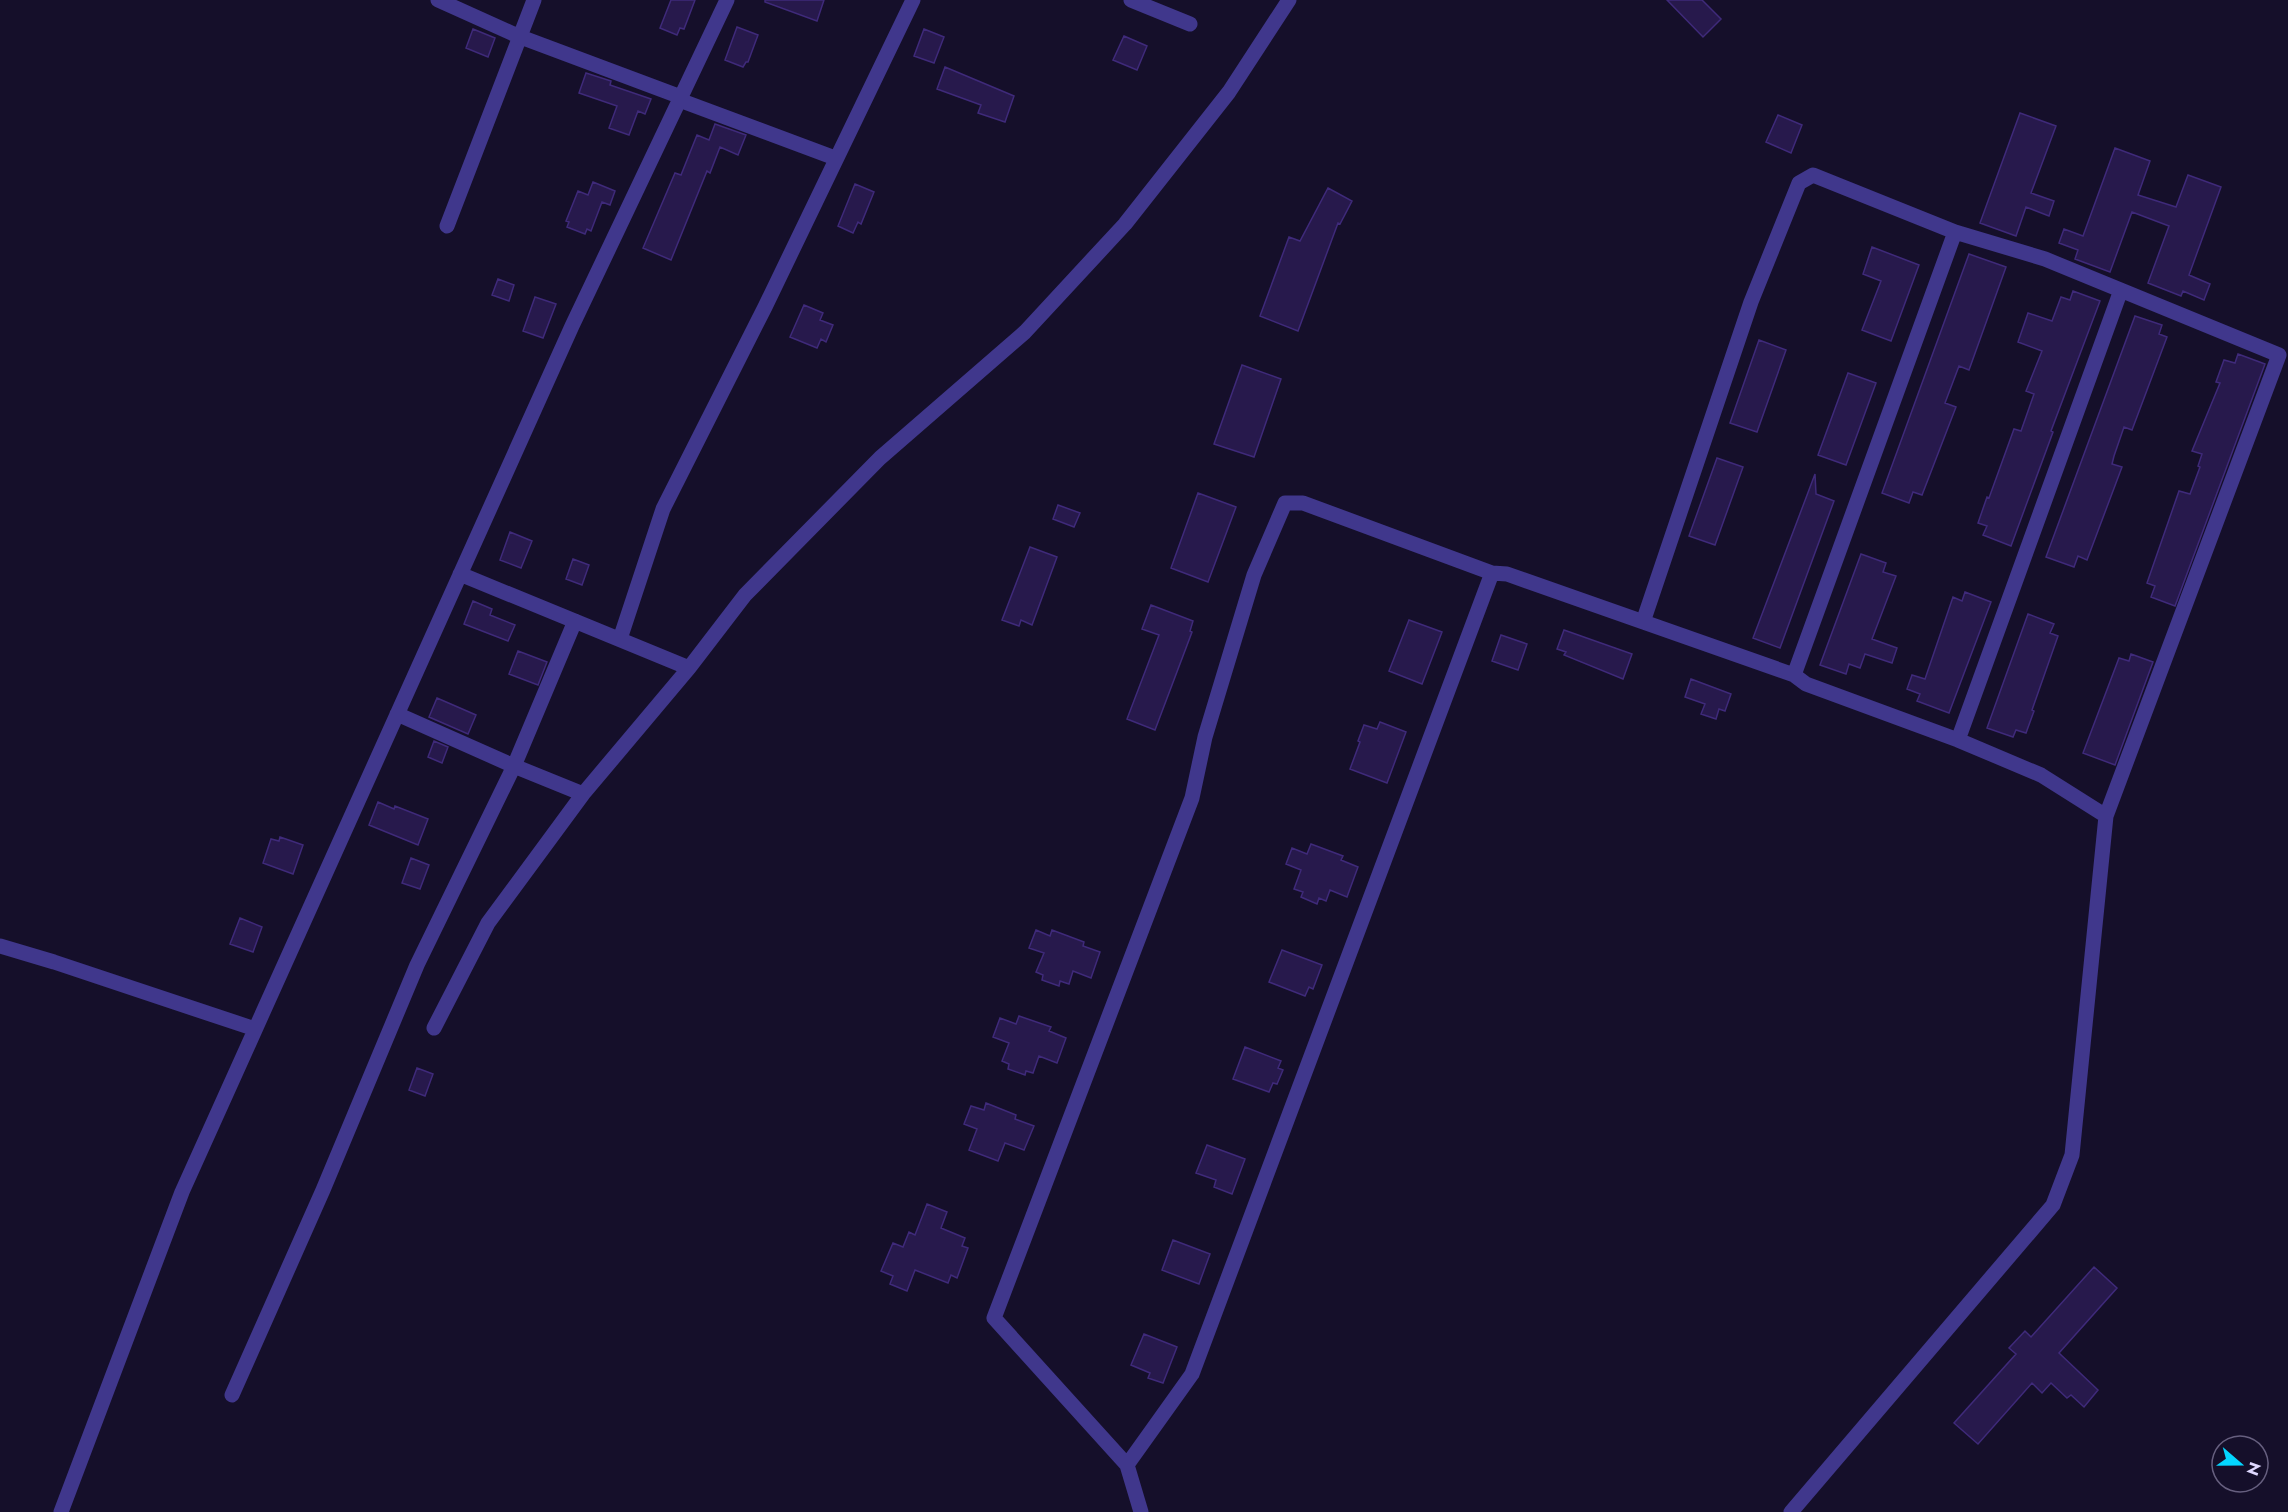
<svg xmlns="http://www.w3.org/2000/svg" width="2288" height="1512" viewBox="0 0 2288 1512" font-family="Jost,sans-serif">
<style>
.building{fill:#27194c;stroke:#3f2a7a;stroke-width:1.5}
.lines{fill:none;stroke-linecap:round;stroke-linejoin:round}
.minor{stroke:#40378c;stroke-width:15}
</style>
<rect width="100%" height="100%" fill="#150f2a"/>
<path class="building" d="M671 0H695L684 29 680 28 677 35 660 28Z
M765 0H824L817 21 765 2Z
M1667 0H1702L1721 19 1703 37Z
M737 27 758 35 748 62H746L743 67 725 60Z
M473 29 495 38 488 57 466 48Z
M924 29 944 37 934 63 914 56Z
M1124 36 1147 46 1137 70 1113 60Z
M945 67 1014 96 1005 122 978 113 981 105 937 89Z
M586 73 611 81 610 85 651 99 645 114 638 111 629 135 609 128 617 106 579 93Z
M2020 113 2056 126 2031 193 2054 201 2049 216 2026 207 2016 236 1980 223Z
M1778 115 1802 125 1791 153 1766 142Z
M715 124 746 135 738 155 720 147 710 173 707 171 671 260 643 248 675 173 681 175 697 135 709 140Z
M2115 148 2150 161 2138 195 2176 207 2188 175 2221 187 2189 275 2210 284 2204 300 2183 291 2181 296 2148 283 2169 226 2132 212 2110 272 2075 259 2078 250 2059 243 2064 229 2083 236Z
M593 182 615 191 610 205 602 202 591 231 587 229 585 234 567 227 569 222 566 221 578 191 588 195Z
M855 184 874 192 861 224 858 222 853 233 838 226Z
M1328 188 1352 201 1340 224 1338 223 1298 331 1260 316 1289 237 1300 241Z
M1872 247 1919 265 1891 341 1862 330 1881 281 1863 274Z
M1969 254 2006 267 1969 370 1959 366 1945 403 1956 407 1922 495 1913 492 1909 503 1882 493Z
M498 279 514 285 509 301 492 295Z
M2073 291 2100 301 2051 431 2053 432 2011 546 1983 535 1987 526 1978 523 1987 497 1989 498 2014 429 2021 431 2034 394 2026 391 2042 351 2018 342 2028 313 2052 321 2061 297 2070 300Z
M535 297 556 304 543 338 523 331Z
M804 305 823 313 820 320 833 325 826 342 821 339 817 348 790 337Z
M2135 316 2162 325 2159 334 2167 337 2132 430 2124 427 2114 456 2112 464 2122 467 2087 560 2078 556 2074 567 2046 557Z
M1759 340 1786 350 1757 432 1730 423Z
M2238 354 2265 364 2175 606 2151 597 2155 586 2147 583 2179 491 2190 494 2200 467 2198 466 2202 454 2192 451 2220 383 2216 382 2224 360 2235 363Z
M1242 365 1281 379 1254 457 1214 444Z
M1848 373 1876 383 1846 465 1818 455Z
M1717 458 1743 467 1715 545 1689 536Z
M1815 474 1816 494 1834 501 1780 648 1753 638Z
M1198 493 1236 507 1208 582 1171 568Z
M1058 505 1080 513 1074 527 1053 519Z
M510 532 532 541 521 568 500 560Z
M1030 547 1057 557 1032 625 1021 620 1019 626 1002 620Z
M1861 554 1886 563 1883 572 1896 576 1872 639 1897 648 1892 663 1865 654 1860 668 1849 664 1846 674 1820 665Z
M573 559 589 565 582 585 566 579Z
M1965 592 1991 602 1949 713 1917 701 1920 694 1907 689 1912 675 1925 679 1953 597 1962 601Z
M473 601 492 609 490 615 515 625 508 641 464 624Z
M1151 605 1193 621 1190 631 1192 632 1155 730 1127 719 1159 635 1142 629Z
M2028 614 2054 624 2050 633 2058 636 2032 710 2034 711 2026 733 2016 730 2013 737 1987 728Z
M1409 620 1442 632 1422 684 1389 671Z
M1564 630 1632 654 1623 679 1564 655 1566 652 1557 649Z
M1501 635 1527 644 1518 670 1492 661Z
M518 651 547 662 538 685 509 674Z
M2131 654 2153 662 2115 765 2083 753 2119 658 2129 661Z
M1691 679 1731 694 1725 711 1719 709 1716 719 1701 714 1705 704 1685 697Z
M437 698 476 715 468 734 429 717Z
M1380 722 1406 732 1387 783 1350 769 1360 742 1358 741 1364 725 1377 729Z
M434 741 448 747 442 763 428 757Z
M378 802 394 809 395 806 428 819 418 845 369 825Z
M280 837 303 845 293 874 263 863 271 839 279 841Z
M1311 844 1343 856 1341 860 1358 867 1347 897 1330 890 1326 901 1319 898 1317 904 1301 897 1303 892 1294 889 1301 870 1286 864 1292 848 1307 854Z
M411 858 429 865 420 889 402 883Z
M240 918 262 927 253 952 230 944Z
M1036 930 1050 936 1052 930 1084 942 1083 946 1100 952 1091 978 1073 971 1069 984 1060 981 1059 986 1042 980 1043 975 1036 972 1044 953 1029 948Z
M1282 950 1322 965 1313 989 1309 987 1305 996 1269 982Z
M1019 1016 1051 1027 1049 1031 1066 1038 1057 1063 1039 1056 1033 1073 1026 1071 1025 1075 1008 1069 1009 1064 1002 1061 1009 1043 993 1037 1000 1018 1016 1024Z
M1245 1047 1281 1061 1278 1068 1283 1070 1277 1084 1273 1083 1269 1092 1233 1079Z
M417 1068 433 1074 425 1096 409 1090Z
M986 1103 1016 1115 1015 1119 1034 1126 1024 1150 1005 1143 998 1161 969 1150 977 1129 964 1124 971 1106 984 1110Z
M1207 1145 1245 1159 1232 1194 1214 1187 1216 1180 1196 1173Z
M927 1204 947 1212 941 1228 965 1238 962 1246 968 1248 957 1278 951 1275 948 1283 915 1270 907 1291 890 1284 893 1276 881 1271 893 1243 903 1247 909 1232 915 1235Z
M1173 1240 1210 1254 1199 1284 1162 1270Z
M2094 1267 2117 1288 2059 1353 2098 1390 2084 1407 2071 1395 2067 1398 2051 1383 2042 1393 2032 1383 1978 1444 1954 1423 2016 1354 2009 1348 2025 1331 2031 1337Z
M1144 1334 1177 1347 1163 1383 1148 1378 1150 1373 1131 1365Z"/>
<g class="lines">
<path class="minor" d="M438 0 518 36 681 97 682 101 835 158
M1131 0 1190 24
M447 226 534 0
M460 574 689 668
M1643 622 1751 302 1799 183 1813 175 1955 232 2045 259 2279 355 2106 816 2072 1155 2053 1205 1791 1512
M620 639 663 509 765 307 913 0
M1794 675 1955 232
M397 714 514 766 583 794
M1958 740 2121 290
M0 946 54 962 255 1029
M434 1028 488 923 583 794 689 668 745 595 880 458 1025 332 1125 224 1229 92 1289 0
M232 1395 323 1190 417 965 514 766 575 621
M1127 1465 1192 1374 1492 573
M61 1512 182 1192 572 326 727 0
M1141 1512 1127 1465 994 1318 1192 798 1205 737 1254 575 1285 503H1303L1492 573 1507 574 1794 675 1806 684 1958 740 2041 775 2106 816"/>
</g>
<g transform="translate(2240 1464) rotate(110)"><circle r="28" fill="#150f2a" stroke="#665f7f" stroke-width="1.5"/>
<path d="M0-4.5L10 22L0 15L-10 22Z" fill="#04d6ff"/>
<text y="-9" font-size="16" font-weight="bold" text-anchor="middle" fill="#dfd8ff">N</text>
</g>
</svg>
